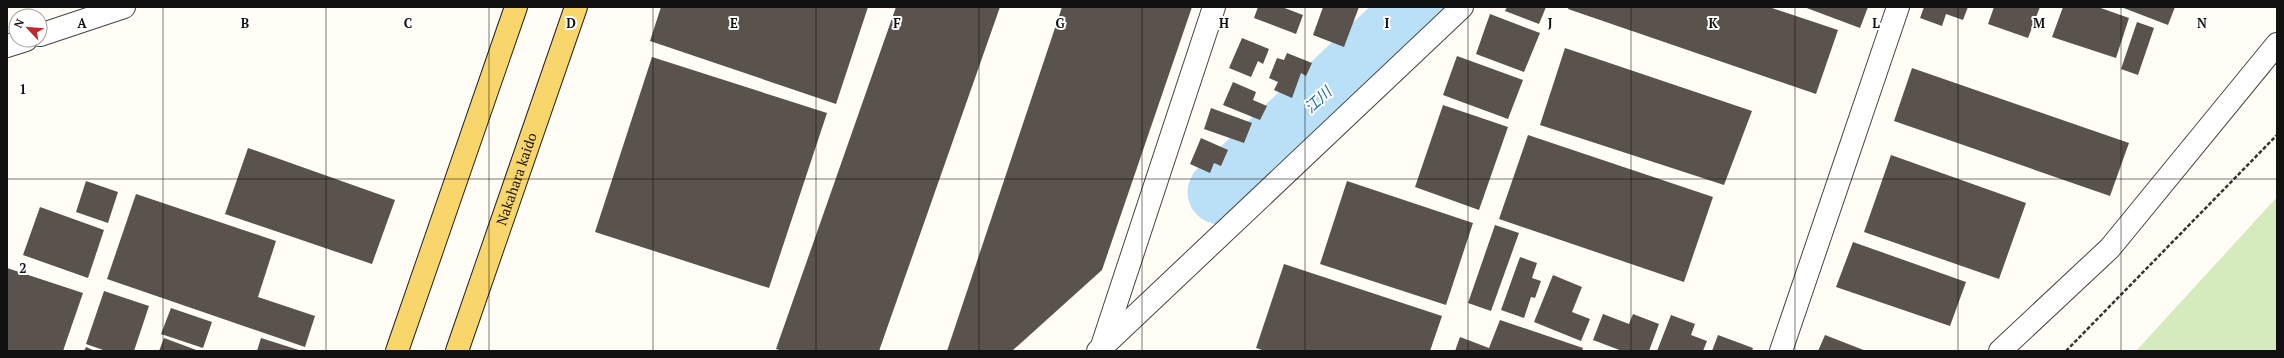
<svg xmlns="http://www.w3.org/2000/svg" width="2284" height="358" viewBox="0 0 2284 358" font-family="'PT Serif','Noto Sans JP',serif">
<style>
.green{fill:#d5ebbd}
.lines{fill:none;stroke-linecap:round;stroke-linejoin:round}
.river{stroke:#b9e0f7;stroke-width:65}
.building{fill:#5a524d}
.minor-casing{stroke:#444;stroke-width:24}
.major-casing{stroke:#222;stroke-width:24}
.path{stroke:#333;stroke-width:2.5;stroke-dasharray:4 2;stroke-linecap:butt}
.minor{stroke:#fff;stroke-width:22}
.major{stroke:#f9d66b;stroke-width:22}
.grid{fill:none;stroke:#111;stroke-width:1;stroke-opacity:0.55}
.labels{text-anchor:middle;stroke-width:4;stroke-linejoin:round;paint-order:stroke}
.street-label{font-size:14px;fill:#111;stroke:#fff}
.water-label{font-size:15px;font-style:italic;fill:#1768a6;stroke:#fff}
.grid-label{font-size:13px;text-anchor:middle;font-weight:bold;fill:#111;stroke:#fff;stroke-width:4;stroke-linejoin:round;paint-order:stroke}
</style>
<rect width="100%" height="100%" fill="#fffdf5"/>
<path class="green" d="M2277 197V351H2136Z"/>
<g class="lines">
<path class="river" d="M1220 192 1417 7"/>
</g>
<path class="building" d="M661 7H868L836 104 650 41Z
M896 7H1000L879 351H783L776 349Z
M1062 7H1192L1102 270 1012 351H947Z
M1258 7H1282L1303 15 1296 34 1254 18Z
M1323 7H1359L1344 47 1313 35Z
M1507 7H1546L1539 24 1505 11Z
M1569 7H1769L1838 30 1816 94 1568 9Z
M1804 7H1868L1860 28Z
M1924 7H1968L1963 20 1946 14 1942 26 1920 18Z
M1994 7H2040L2028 38 1988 24Z
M2063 7H2098L2129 18 2116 58 2052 37Z
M2121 7H2175L2168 25Z
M1490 14 1540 33 1524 72 1476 54Z
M2137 22 2154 28 2138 75 2121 69Z
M1242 38 1269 49 1263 64 1258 61 1251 77 1229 68Z
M1565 48 1752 111 1724 185 1540 125Z
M1287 53 1312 63 1306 76 1301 73 1292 98 1274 90 1278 82 1269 78 1277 58 1284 60Z
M1457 56 1523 80 1508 119 1443 95Z
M652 57 827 113 769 288 595 232Z
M1912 68 2129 143 2110 196 1894 121Z
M1233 82 1256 92 1253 100 1267 106 1260 120 1223 105Z
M1443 105 1508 127 1479 210 1415 187Z
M1211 108 1252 123 1244 143 1204 129Z
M1528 135 1713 197 1684 282 1499 219Z
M1201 138 1228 150 1221 166 1214 163 1210 173 1190 164Z
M248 148 395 200 372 264 225 214Z
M1891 155 2026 203 1999 279 1864 232Z
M86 181 118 192 108 223 76 212Z
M1347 181 1473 223 1446 305 1320 264Z
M136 194 276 241 258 297 315 316 305 347 107 279Z
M40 207 104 230 88 278 23 255Z
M1495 225 1519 233 1491 311 1468 303Z
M1853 242 1966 282 1950 326 1836 287Z
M1520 257 1537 263 1532 278 1541 281 1535 298 1531 297 1524 318 1501 310Z
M1284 264 1442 316 1430 351H1265L1256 348Z
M7 268 83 293 63 351H7Z
M1553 275 1582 287 1572 312 1590 319 1581 341 1534 322Z
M104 291 149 306 134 351H106L86 344Z
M171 308 212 322 203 348 161 334Z
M1603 314 1629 324 1633 314 1659 324 1649 351H1622L1593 340Z
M1671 315 1695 324 1691 335 1707 341 1703 351H1657Z
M1500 320 1583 348 1582 351H1455L1460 337 1489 348Z
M1718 335 1753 348 1752 351H1712Z
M1825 335 1866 351H1818Z
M164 338 199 351H159Z
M261 338 302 351H257Z
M86 347 95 351H84Z"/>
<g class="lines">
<g class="minor-casing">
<path id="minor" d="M40 35 124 7
M7 46 26 40
M1102 346 1214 7
M1098 351 1462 7
M1781 351 1898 7
M2000 351 2110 248 2277 44"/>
</g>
<g class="major-casing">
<g id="major">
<path d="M397 351 516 7"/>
<path id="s1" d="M457 351 576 7"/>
</g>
</g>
<path class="path" d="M2066 351 2277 135"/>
<use href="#minor" class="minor"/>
<use href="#major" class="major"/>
</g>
<path class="grid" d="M163 7V351M326 7V351M489 7V351M653 7V351M816 7V351M979 7V351M1142 7V351M1305 7V351M1468 7V351M1631 7V351M1795 7V351M1958 7V351M2121 7V351M7 179H2277"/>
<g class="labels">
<g class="street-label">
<text dy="5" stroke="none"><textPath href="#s1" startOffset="182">Nakahara kaido</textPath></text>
</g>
<g class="water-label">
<text transform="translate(1318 100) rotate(-43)" y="5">江川</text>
</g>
</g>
<g class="grid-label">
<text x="82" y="28">A</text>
<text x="245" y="28">B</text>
<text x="408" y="28">C</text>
<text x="571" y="28">D</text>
<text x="734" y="28">E</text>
<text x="897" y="28">F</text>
<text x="1060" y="28">G</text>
<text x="1224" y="28">H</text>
<text x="1387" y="28">I</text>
<text x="1550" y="28">J</text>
<text x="1713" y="28">K</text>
<text x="1876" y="28">L</text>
<text x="2039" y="28">M</text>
<text x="2202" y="28">N</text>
<text x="23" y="94">1</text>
<text x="23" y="273">2</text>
</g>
<rect width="2284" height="358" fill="none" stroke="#111111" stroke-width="16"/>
<g transform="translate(28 28) rotate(296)"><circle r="19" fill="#ffffff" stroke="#a0a0a0"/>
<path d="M0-3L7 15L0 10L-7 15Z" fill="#c4262e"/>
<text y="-6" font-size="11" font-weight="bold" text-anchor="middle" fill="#111111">N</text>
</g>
</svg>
